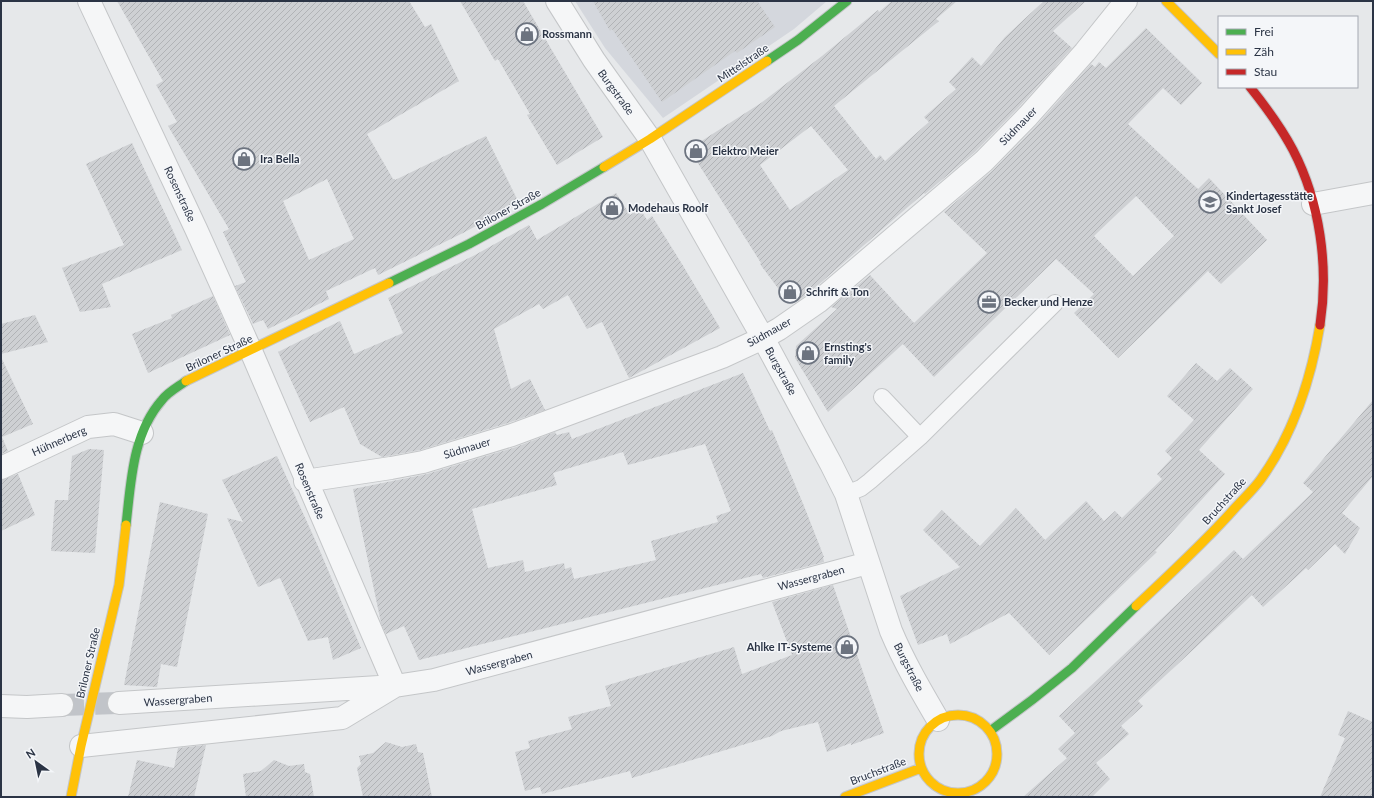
<svg xmlns="http://www.w3.org/2000/svg" width="1374" height="798" viewBox="0 0 1374 798" font-family="Lato,sans-serif">
<style>
.built{fill:#d4d7dd}
.building{fill:url(#building-hatch);fill-rule:evenodd}
.lines{fill:none;stroke-linecap:round;stroke-linejoin:round}
.street-tunnel{stroke:#c1c4c9;stroke-width:22;stroke-dasharray:22 11;stroke-linecap:butt}
.lane-casing{stroke:#c4c6c8;stroke-width:18}
.street-casing{stroke:#c4c6c8;stroke-width:24}
.fast-casing{stroke:#c4c6c8;stroke-width:11}
.slow-casing{stroke:#c4c6c8;stroke-width:11}
.jam-casing{stroke:#c4c6c8;stroke-width:11}
.lane{stroke:#f5f6f7;stroke-width:16}
.street{stroke:#f5f6f7;stroke-width:22}
.fast{stroke:#4caf50;stroke-width:9}
.slow{stroke:#ffc107;stroke-width:9}
.jam{stroke:#c62828;stroke-width:9}
.labels{text-anchor:middle;stroke-width:3;stroke-linejoin:round;paint-order:stroke}
.poi-label{font-size:11px;font-weight:bold;fill:#2b3445;stroke:#f4f6f9;text-anchor:start}
.street-label{font-size:11px;fill:#2b3445;stroke:#f4f6f9}
</style>
<defs>
<pattern id="building-hatch" width="6" height="6" patternUnits="userSpaceOnUse"><rect width="6" height="6" fill="#ced0d3"/><path d="M-1 1l2-2M0 6l6-6M5 7l2-2" fill="none" stroke="#b1b3b6"/></pattern>
</defs>
<rect width="100%" height="100%" fill="#e6e8ea"/>
<path class="built" d="M575 1H827L794 29 663 118 605 48Z"/>
<path class="building" d="M117 1H409L425 27 431 24 459 81 367 134 393 179H395V180L486 136 519 203 463 233 378 275 375 268 326 291 329 299 268 329 263 320 253 324 235 286 246 282 223 232 229 229 168 126 177 122 156 85 163 81ZM327 179 354 239 309 260 283 201Z
M460 1H523L603 137 557 165 527 115 530 114 498 59 495 61Z
M593 1H757L775 27 737 53 735 51 662 102 612 29 610 31Z
M892 1H957L936 19 939 21 834 106 876 159 880 155 885 161 929 122 924 117 956 89 949 82 972 57 981 66 1005 37 1044 1H1086L1053 31 1072 48 1019 107 975 152 925 194 924 193 810 292 798 301 786 299 760 264 761 263 689 149 761 103 822 56 878 10 879 12ZM811 126 848 170 790 210 760 165Z
M1146 28 1202 83 1181 105 1163 88 1128 124 1198 189 1209 178 1267 240 1221 284 1208 271 1118 358 1074 313 1094 294 1056 259 934 377 903 344 828 412 795 358 796 346 837 309 831 307 870 275 914 323 987 253 944 212 993 170 1037 125 1091 64 1095 67 1099 62 1106 68ZM1136 196 1174 236 1133 276 1094 236Z
M132 143 182 250 102 284 111 307 80 312 62 268 124 245 86 164Z
M616 193 630 215 640 209 647 220 652 216 682 264 720 328 629 378 602 322 587 329 568 295 543 309 539 304 494 329 511 389 530 379 545 410 508 423 420 450 382 457 360 444 344 407 310 422 278 352 340 321 354 354 403 333 388 298 475 255 529 225 537 240Z
M213 296 230 335 148 373 132 334 172 318 171 315Z
M35 315 48 342 1 354V324Z
M1 357 33 424 2 437 8 451 1 454Z
M1196 363 1217 381 1230 368 1253 389 1199 450 1225 474 1155 551 1157 552 1049 655 1009 613 950 644 947 634 918 645 900 596 960 567 923 530 942 510 980 546 1016 508 1045 540 1086 501 1104 521 1115 511 1122 518 1162 479 1157 474 1172 458 1165 451 1194 420 1167 396Z
M743 373 770 431 772 430 804 506 824 557H823L824 562 763 578 761 574 419 660 404 626 386 634 381 623 353 489 427 474 516 447 555 432 557 435 569 432 572 439ZM705 444 731 511 716 516 718 522 651 541 656 560 574 579 571 567 565 569 564 563 525 572 523 560 488 568 472 509 557 485 553 473 623 452 628 465Z
M1373 400V476L1342 513 1360 528 1345 554 1335 544 1308 570 1306 568 1263 607 1252 595 1138 701 1143 706 1121 726 1129 734 1096 763 1110 779 1092 797H1023L1067 758 1058 749 1075 733 1059 716 1234 550 1243 559 1313 492 1303 483Z
M89 449 104 450 95 553 51 551 55 500H68L72 456Z
M277 456 317 544 361 648 333 660 328 637 308 641 280 578 258 587 227 518 243 522 222 480Z
M18 474 35 515 1 531V480Z
M160 502 208 514 177 667 161 664 157 687 124 685Z
M833 585 884 733 851 745V743L827 752 818 722 781 731 772 736 632 778 630 771 542 794 540 787 525 791 515 752 530 748 528 741 572 729 568 717 611 706 605 686 734 647 742 674 792 655 772 602Z
M1348 711 1373 722V797H1320L1345 738 1338 735Z
M386 742 402 747 416 744 418 752 423 753 432 797H363L357 768 361 764 359 756 373 753Z
M206 745 194 797H128L137 760 174 768 178 748Z
M274 760 289 766 304 764 305 772 310 774 314 797H246L243 774 261 771Z"/>
<g class="lines">
<path class="street-tunnel" d="M62 705 119 703"/>
<g class="lane-casing">
<path id="lane" d="M882 397 920 437
M846 494 861 488 870 481 920 437 1055 303"/>
</g>
<g class="street-casing">
<path id="street" d="M557 1 594 60 650 139 763 338 831 464 846 494 891 631C904 662 921 691 938 720
M1313 204 1373 193
M1 468 88 427 114 424 142 433
M305 481 391 468 423 462 512 435 722 357 763 338 779 329 818 302 984 161 1028 116 1085 52 1126 1
M119 703 395 686 434 680 868 563
M1 706 27 707 62 705
M81 746 342 718 395 686 251 351 196 229 89 1"/>
</g>
<g class="fast-casing">
<path id="fast" d="M767 61 798 40 847 1
M389 283 469 244 542 204 604 167
M126 525C131 483 132 434 162 400 168 392 178 387 186 381
M990 731 1032 700 1072 668 1136 606"/>
</g>
<g class="slow-casing">
<path id="slow" d="M1166 1 1219 54
M604 167 650 139 767 61
M186 381 389 283
M1136 606C1170 574 1204 543 1235 508 1244 498 1254 489 1261 479 1294 433 1311 379 1320 325
M919 754a39 39 0 1 1 78 0a39 39 0 1 1-78 0Z
M71 797 81 746 119 585 126 525
M845 797 921 768"/>
</g>
<g class="jam-casing">
<path id="jam" d="M1250 87C1266 107 1281 127 1293 150 1320 202 1329 267 1320 325"/>
</g>
<use href="#lane" class="lane"/>
<use href="#street" class="street"/>
<use href="#fast" class="fast"/>
<use href="#slow" class="slow"/>
<use href="#jam" class="jam"/>
</g>
<defs>
<g id="shop-ring" transform="scale(1.15)"><circle r="9.5" fill="#f4f6f9" stroke="#6c737f" stroke-width="1.5"/><path d="M-5-2.5h2.3a2.7 3.5 0 0 1 5.4 0H5L5.5 6h-11ZM-1.5-2.5h3a1.5 2.3 0 0 0-3 0Z" fill="#6c737f"/></g>
<g id="school-ring" transform="scale(1.15)"><circle r="9.5" fill="#f4f6f9" stroke="#6c737f" stroke-width="1.5"/><path d="M0-5L7-2L0 1L-7-2ZM-4 1L0 2.5L4 1V4Q0 6-4 4Z" fill="#6c737f"/></g>
<g id="office-ring" transform="scale(1.15)"><circle r="9.5" fill="#f4f6f9" stroke="#6c737f" stroke-width="1.5"/><path d="M-6-3h4V-5.5h4V-3h4V5H-6ZM-1-4.5V-3h2v-1.5ZM-6 0V1H6V0Z" fill="#6c737f"/></g>
</defs>
<g fill-rule="evenodd">
<use href="#shop-ring" x="527" y="34"/>
<use href="#shop-ring" x="696" y="151"/>
<use href="#shop-ring" x="244" y="159"/>
<use href="#school-ring" x="1210" y="202"/>
<use href="#shop-ring" x="612" y="208"/>
<use href="#shop-ring" x="790" y="292"/>
<use href="#office-ring" x="989" y="302"/>
<use href="#shop-ring" x="808" y="353"/>
<use href="#shop-ring" x="847" y="647"/>
</g>
<g class="labels">
<g class="poi-label">
<text x="542" y="38">Rossmann</text>
<text x="712" y="155">Elektro Meier</text>
<text x="260" y="163">Ira Bella</text>
<text x="1226" y="200">Kindertagesstätte<tspan x="1226" dy="13">Sankt Josef</tspan></text>
<text x="628" y="212">Modehaus Roolf</text>
<text x="806" y="296">Schrift &amp; Ton</text>
<text x="1004" y="306">Becker und Henze</text>
<text x="824" y="351">Ernsting's<tspan x="824" dy="13">family</tspan></text>
<text x="832" y="651" text-anchor="end">Ahlke IT-Systeme</text>
</g>
<g class="street-label">
<text transform="translate(743 63) rotate(-34)" y="4">Mittelstraße</text>
<text transform="translate(616 92) rotate(54)" y="4">Burgstraße</text>
<text transform="translate(1018 126) rotate(-46)" y="4">Südmauer</text>
<text transform="translate(180 194) rotate(65)" y="4">Rosenstraße</text>
<text transform="translate(508 209) rotate(-29)" y="4">Briloner Straße</text>
<text transform="translate(769 332) rotate(-29)" y="4">Südmauer</text>
<text transform="translate(219 353) rotate(-25)" y="4">Briloner Straße</text>
<text transform="translate(781 371) rotate(61)" y="4">Burgstraße</text>
<text transform="translate(59 441) rotate(-24)" y="4">Hühnerberg</text>
<text transform="translate(467 448) rotate(-17)" y="4">Südmauer</text>
<text transform="translate(310 491) rotate(67)" y="4">Rosenstraße</text>
<text transform="translate(1224 501) rotate(-48)" y="4">Bruchstraße</text>
<text transform="translate(811 578) rotate(-15)" y="4">Wassergraben</text>
<text transform="translate(88 663) rotate(-77)" y="4">Briloner Straße</text>
<text transform="translate(499 663) rotate(-15)" y="4">Wassergraben</text>
<text transform="translate(909 667) rotate(63)" y="4">Burgstraße</text>
<text transform="translate(178 700) rotate(-4)" y="4">Wassergraben</text>
<text transform="translate(878 771) rotate(-21)" y="4">Bruchstraße</text>
</g>
</g>
<rect width="1374" height="798" fill="none" stroke="#2b3445" stroke-width="4"/>
<rect x="1218" y="16" width="140" height="72" fill="#f4f6f9" stroke="#a4a8b1"/>
<rect x="1226" y="29" width="20" height="6" fill="#4caf50" stroke="#a4a8b1"/>
<text x="1254" y="36" font-size="12" fill="#2b3445">Frei</text>
<rect x="1226" y="49" width="20" height="6" fill="#ffc107" stroke="#a4a8b1"/>
<text x="1254" y="56" font-size="12" fill="#2b3445">Zäh</text>
<rect x="1226" y="69" width="20" height="6" fill="#c62828" stroke="#a4a8b1"/>
<text x="1254" y="76" font-size="12" fill="#2b3445">Stau</text>
<g transform="translate(36 762) rotate(327)" stroke="#f4f6f9" stroke-width="3" paint-order="stroke">
<path d="M0-3L7 15L0 10L-7 15Z" fill="#2b3445"/>
<text y="-6" font-size="11" font-weight="bold" text-anchor="middle" fill="#2b3445">N</text>
</g>
</svg>
